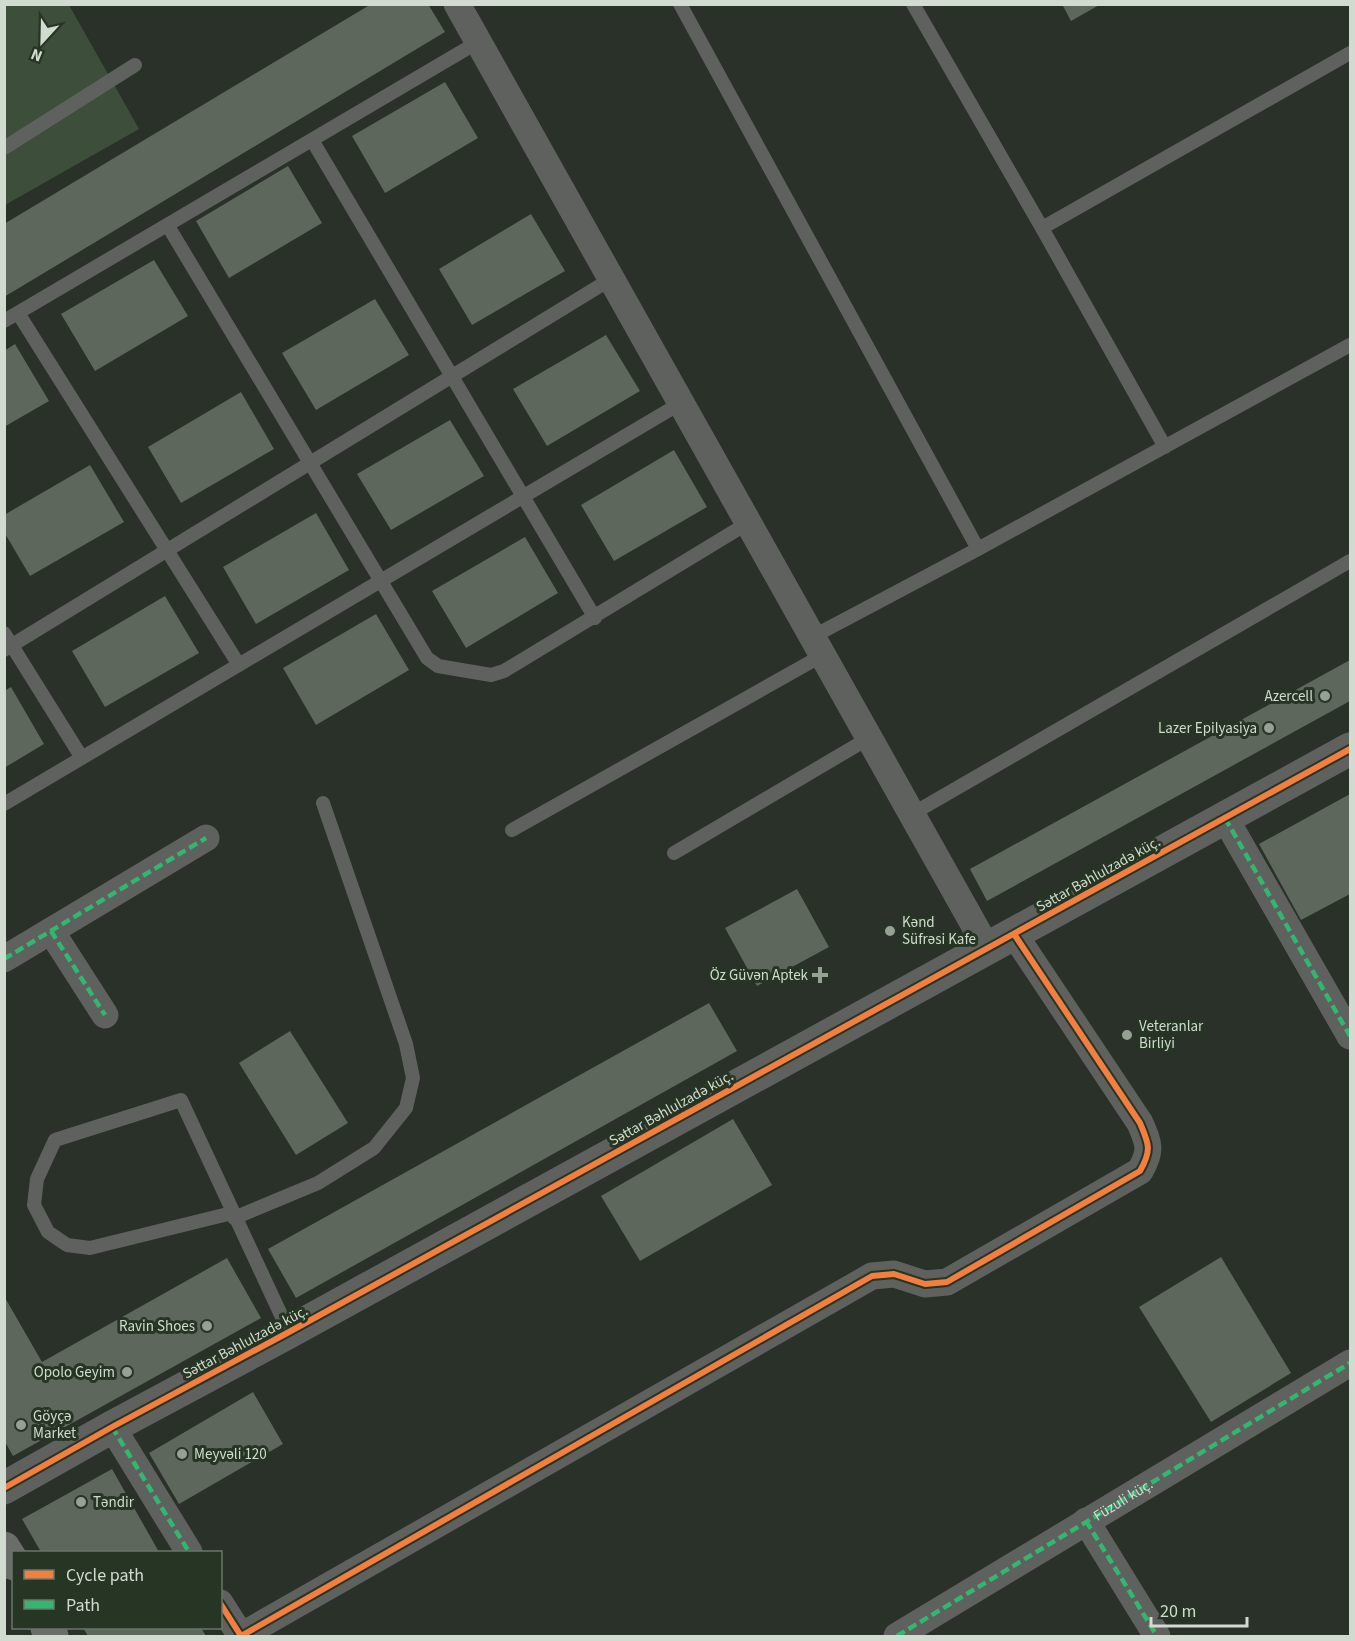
<svg xmlns="http://www.w3.org/2000/svg" width="1355" height="1641" viewBox="0 0 1355 1641" font-family="'Source Sans 3',sans-serif">
<style>
.green{fill:#3d4f3b}
.building{fill:#5d675b}
.lines{fill:none;stroke-linecap:round;stroke-linejoin:round}
.service{stroke:#5f615e;stroke-width:14}
.minor{stroke:#5f615e;stroke-width:27}
.tertiary{stroke:#5f615e;stroke-width:33}
.secondary{stroke:#6a6d69;stroke-width:33}
.quiet{stroke:#33b770;stroke-width:4.5;stroke-dasharray:9 4.5;stroke-linecap:butt}
.cycleway-casing{stroke:#263524;stroke-width:10}
.cycleway{stroke:#f27e40;stroke-width:6}
.poi-dot{fill:#96a095;stroke:#263524;stroke-width:2}
.labels{text-anchor:middle;stroke-width:6;stroke-linejoin:round;paint-order:stroke}
.poi-label{font-size:15px;fill:#d1dbd0;stroke:#263524;text-anchor:end}
.street-label{font-size:15px;fill:#d1dbd0;stroke:#263524}
</style>
<rect width="100%" height="100%" fill="#293128"/>
<path class="green" d="M5 5H69L139 129 5 205Z"/>
<path class="building" d="M367 4H428L445 32 4 297V224L368 6Z
M1062 4H1101L1071 21Z
M445 82 478 138 385 193 352 136Z
M288 166 322 223 229 278 196 221Z
M531 214 565 271 472 325 439 269Z
M154 260 188 316 95 371 61 314Z
M375 299 409 355 316 410 282 353Z
M606 335 640 391 547 446 513 389Z
M15 344 49 401 4 427V351Z
M241 392 274 449 181 503 148 447Z
M450 420 484 476 391 530 357 474Z
M674 450 707 507 614 561 581 505Z
M90 465 124 522 30 576 4 532V515Z
M316 513 349 570 256 624 223 567Z
M525 537 558 593 466 648 432 591Z
M165 596 199 653 105 707 72 651Z
M376 614 409 670 316 725 283 668Z
M1350 660V701L987 901 970 869Z
M11 687 44 744 4 768V691Z
M1350 794V894L1301 920 1259 844Z
M797 889 829 947 757 986 725 928Z
M709 1003 737 1051 296 1298 268 1249Z
M290 1031 348 1123 296 1155 239 1063Z
M733 1119 772 1185 640 1261 601 1196Z
M1221 1257 1291 1373 1211 1422 1139 1307Z
M227 1258 261 1318 13 1456 4 1440V1296L42 1362Z
M253 1392 283 1444 179 1504 149 1453Z
M112 1469 159 1552H41L22 1519Z
M83 1628H201L206 1636H88Z"/>
<g class="lines">
<path class="service" d="M680 4 978 549
M913 4 1042 228 1165 447
M312 140 595 618
M4 148 135 65
M168 226 427 658 438 666 491 675 504 671 748 523
M1042 228 1350 53
M18 313 239 665
M4 321 478 42
M4 633 82 758
M812 637 978 549 1350 345
M4 650 611 279
M4 804 681 403
M912 814 1350 561
M512 830 823 655
M674 853 869 738
M232 1213 90 1248 67 1245 48 1232 34 1205 37 1179 55 1140 181 1100 289 1332
M234 1218 318 1183 374 1148 406 1108 413 1078 406 1044 323 803"/>
<g class="minor">
<path d="M457 4 987 948"/>
<path d="M1225 818 1350 1036"/>
<path d="M51 931 105 1015"/>
<path d="M4 959 206 838"/>
<path d="M112 1427 189 1552"/>
<path d="M1086 1521 1157 1636"/>
<path d="M220 1603 241 1636 872 1276 894 1274 925 1284 947 1282 1140 1171C1152 1150 1149 1144 1140 1123L1014 934"/>
<path id="s1" d="M897 1636 1350 1363"/>
</g>
<path class="tertiary" d="M4 1488 112 1427 289 1332 1350 749"/>
<path class="secondary" d="M4 1548 14 1564
M47 1628 52 1636"/>
<path class="quiet" d="M1225 818 1350 1036
M51 931 105 1015
M4 959 206 838
M112 1427 189 1552
M1086 1521 1157 1636
M897 1636 1350 1363"/>
<g class="cycleway-casing">
<path id="cycleway" d="M4 1488 112 1427 289 1332 1350 749
M220 1603 241 1636 872 1276 894 1274 925 1284 947 1282 1140 1171C1152 1150 1149 1144 1140 1123L1014 934"/>
</g>
<use href="#cycleway" class="cycleway"/>
</g>
<g class="poi-dot">
<circle cx="1325" cy="696" r="6"/>
<circle cx="1269" cy="728" r="6"/>
<circle cx="890" cy="931" r="6"/>
<path d="M817 966h6v6h6v6h-6v6h-6v-6h-6v-6h6z"/>
<circle cx="1127" cy="1035" r="6"/>
<circle cx="207" cy="1326" r="6"/>
<circle cx="127" cy="1372" r="6"/>
<circle cx="21" cy="1425" r="6"/>
<circle cx="182" cy="1454" r="6"/>
<circle cx="81" cy="1502" r="6"/>
</g>
<g class="labels">
<g class="poi-label">
<text x="1313" y="701">Azercell</text>
<text x="1257" y="733">Lazer Epilyasiya</text>
<text x="902" y="927" text-anchor="start">Kənd<tspan x="902" dy="17">Süfrəsi Kafe</tspan></text>
<text x="808" y="980">Öz Güvən Aptek</text>
<text x="1139" y="1031" text-anchor="start">Veteranlar<tspan x="1139" dy="17">Birliyi</tspan></text>
<text x="195" y="1331">Ravin Shoes</text>
<text x="115" y="1377">Opolo Geyim</text>
<text x="33" y="1421" text-anchor="start">Göyçə<tspan x="33" dy="17">Market</tspan></text>
<text x="194" y="1459" text-anchor="start">Meyvəli 120</text>
<text x="93" y="1507" text-anchor="start">Təndir</text>
</g>
<g class="street-label">
<text transform="translate(1098 874) rotate(-29)" y="5">Səttar Bəhlulzadə küç.</text>
<text transform="translate(671 1108) rotate(-29)" y="5">Səttar Bəhlulzadə küç.</text>
<text transform="translate(245 1342) rotate(-28)" y="5">Səttar Bəhlulzadə küç.</text>
<text dy="5" stroke="none"><textPath href="#s1" startOffset="264">Füzuli küç.</textPath></text>
</g>
</g>
<rect width="1355" height="1641" fill="none" stroke="#d1dbd0" stroke-width="12"/>
<rect x="12" y="1551" width="210" height="78" fill="#263524" stroke="#6a7769" stroke-width="1.5"/>
<rect x="24" y="1570" width="30" height="9" fill="#f27e40" stroke="#6a7769" stroke-width="1.5"/>
<text x="66" y="1581" font-size="18" fill="#d1dbd0">Cycle path</text>
<rect x="24" y="1600" width="30" height="9" fill="#33b770" stroke="#6a7769" stroke-width="1.5"/>
<text x="66" y="1611" font-size="18" fill="#d1dbd0">Path</text>
<g transform="translate(42 42) rotate(202)" stroke="#263524" stroke-width="4.5" paint-order="stroke">
<path d="M0-4.5L10 22L0 15L-10 22Z" fill="#d1dbd0"/>
<text y="-9" font-size="16" font-weight="bold" text-anchor="middle" fill="#d1dbd0">N</text>
</g>
<path d="M1151 1617v9h96v-9" fill="none" stroke="#d1dbd0" stroke-width="3"/>
<text x="1160" y="1617" font-size="18" fill="#d1dbd0" stroke="#263524" stroke-width="4.5" paint-order="stroke">20 m</text>
</svg>
